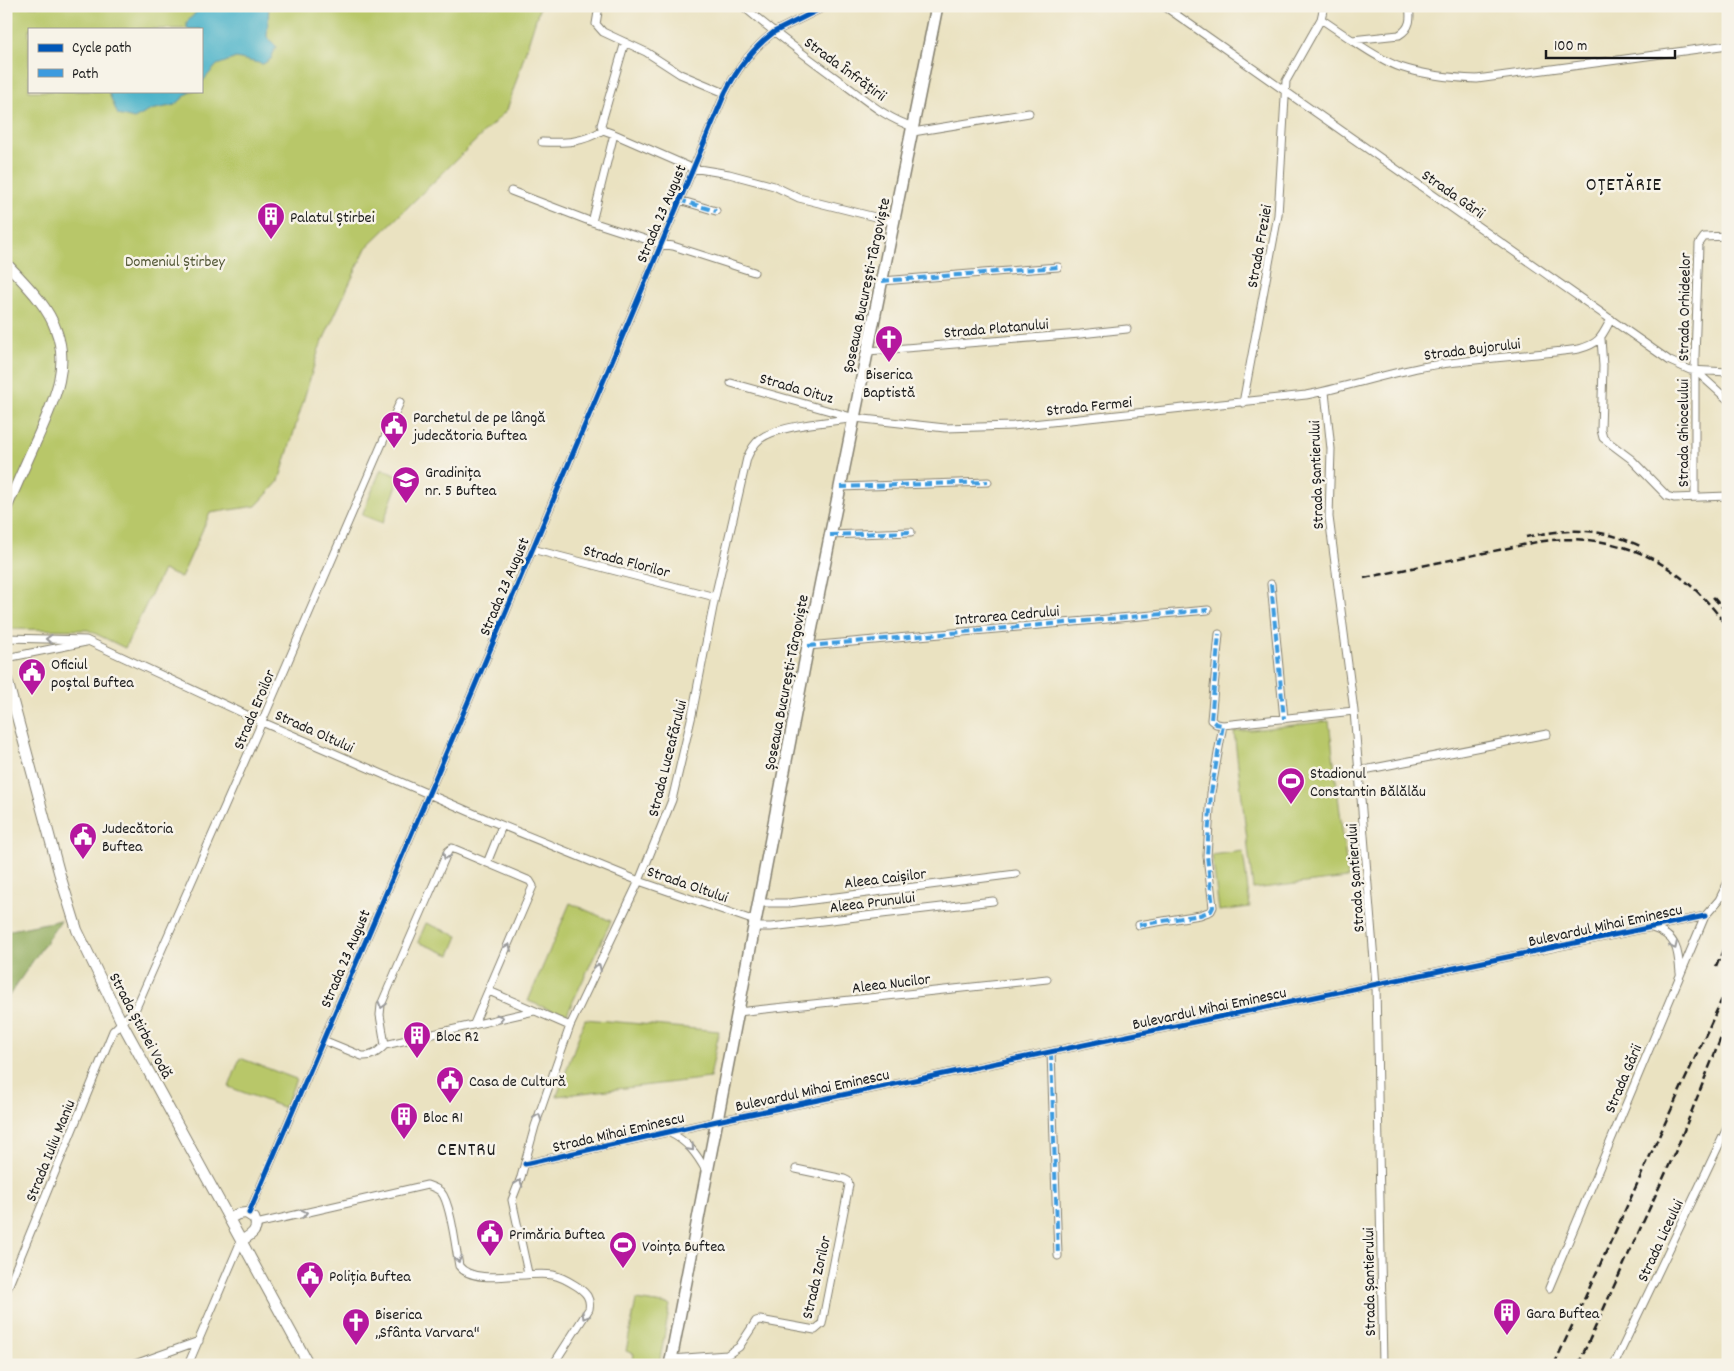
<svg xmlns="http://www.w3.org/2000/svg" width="1734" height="1371" viewBox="0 0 1734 1371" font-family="Dekko,sans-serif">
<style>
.green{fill:#b8c769;stroke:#6a7242;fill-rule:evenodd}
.forest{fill:#92ac5d;stroke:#57643c}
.water{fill:#4ab2c9;stroke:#336772}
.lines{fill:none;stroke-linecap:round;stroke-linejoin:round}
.street-casing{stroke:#837f6e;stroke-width:9}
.secondary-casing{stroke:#837f6e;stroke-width:12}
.primary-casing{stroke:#837f6e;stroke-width:14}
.street{stroke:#fff;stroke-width:7}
.secondary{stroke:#fff;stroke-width:10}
.primary{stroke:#fff;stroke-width:11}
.rail{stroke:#1c1c1c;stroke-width:2.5;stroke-dasharray:8 4;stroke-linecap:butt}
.quiet{stroke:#3c9bdf;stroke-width:4;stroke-dasharray:8 4;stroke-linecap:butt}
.cycleway-casing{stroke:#f7f3e8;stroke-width:8}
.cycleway{stroke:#0057b8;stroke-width:5}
.oneway{stroke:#999}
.labels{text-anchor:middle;stroke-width:5;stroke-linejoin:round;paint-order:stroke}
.street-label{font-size:16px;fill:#1c1c1c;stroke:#f7f3e8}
.poi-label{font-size:16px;fill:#1c1c1c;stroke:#f7f3e8;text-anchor:start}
.park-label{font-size:16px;fill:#535837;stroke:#f7f3e8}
.quarter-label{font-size:19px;letter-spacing:1px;fill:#1c1c1c;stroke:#f7f3e8}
</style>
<rect width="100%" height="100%" fill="#f7f3e8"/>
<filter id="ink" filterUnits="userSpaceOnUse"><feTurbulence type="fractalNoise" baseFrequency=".02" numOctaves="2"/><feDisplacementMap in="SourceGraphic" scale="10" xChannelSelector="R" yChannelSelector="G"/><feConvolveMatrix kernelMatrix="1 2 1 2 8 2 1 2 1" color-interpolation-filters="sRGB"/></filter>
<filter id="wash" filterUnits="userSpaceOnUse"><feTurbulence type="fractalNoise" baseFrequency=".0096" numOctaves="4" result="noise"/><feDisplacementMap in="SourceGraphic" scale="20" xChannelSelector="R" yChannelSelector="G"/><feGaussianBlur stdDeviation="1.12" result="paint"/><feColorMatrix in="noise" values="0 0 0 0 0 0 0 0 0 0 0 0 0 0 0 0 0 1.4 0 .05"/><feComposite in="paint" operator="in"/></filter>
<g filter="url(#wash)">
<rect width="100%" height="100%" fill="#eae2c1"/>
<path class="green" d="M6 6H540L507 110 366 248 319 349 279 481 256 506 210 513 181 578 163 570 125 648 88 630 6 629ZM29 29H201V91H29Z
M381 469 400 477 383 523 362 515Z
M1329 721 1348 878 1253 889 1234 732Z
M1243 851 1250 907 1219 911 1212 855Z
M570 903 611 921 566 1016 528 1001Z
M426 923 458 936 450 955 418 942Z
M585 1019 719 1031 710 1078 557 1096Z
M240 1058 296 1079 285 1108 229 1087Z
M636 1300 670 1305 659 1365 632 1364 634 1354 626 1351Z"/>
<path class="forest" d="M61 920 6 1000V931Z"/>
<path class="water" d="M202 6H269L267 37 276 46 271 59 263 64 236 58 217 65 201 83V29H187V22Z
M108 91H191L175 105 151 110 134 119 118 115Z"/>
</g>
<g filter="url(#ink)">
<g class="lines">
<g class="street-casing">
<path id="street" d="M599 6 596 24 603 32 646 52 680 74 725 93
M743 6C774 33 807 57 840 81 863 98 886 119 914 127
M1164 6 1670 361 1690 370 1728 372
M1321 19 1352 40 1399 35C1411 28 1411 18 1409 6
M1352 40C1367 50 1383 61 1400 67 1424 75 1451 78 1477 79L1728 45
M625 42 601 125 603 130 614 134 692 168 729 174 774 186 799 198 895 222
M913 132 1029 113
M542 142C566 143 582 143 603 130
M511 191 592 222 660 244 673 246 754 272
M679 200 716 211
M592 222 614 134
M882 281 1058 267
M1601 339 1603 366 1601 430 1603 438 1631 459 1667 496 1674 498 1728 496
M868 351 1080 334 1127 329
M1696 371 1728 400
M731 383 855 418 945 428 1013 426 1306 395C1347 387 1387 373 1428 366 1478 358 1529 356 1579 349 1600 343 1601 338 1611 319
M1325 392 1331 449 1329 517 1354 711 1376 985 1383 1365
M1243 403 1278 215 1286 81 1321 19 1324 6
M840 487 988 482
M1695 496V357L1699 244 1704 237 1728 236
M830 535 911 532
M532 549 715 597
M1271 584 1284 719
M1219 634 1211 720 1216 724 1223 725 1354 711
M6 638 86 640 262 722 484 818 639 881 755 921
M808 646 1208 610
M6 658 86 642
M1359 771 1547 734
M487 863 502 826
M758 903H789L1016 874
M1139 925 1200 915 1211 911 1213 907 1207 856 1211 793 1223 725
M753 927H771L993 901
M1652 928C1677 936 1678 949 1680 973
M489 991 570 1026
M738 1012 1047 979
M323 1040 362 1056C372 1057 378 1052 385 1045L534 1011
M385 1045 380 1015 381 1005 448 851 452 848 530 881 533 886 474 1024
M1051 1052 1058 1256
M670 1133C687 1141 697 1154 706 1171
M525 1164 717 1121 1705 916
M249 1213 468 702 725 93C737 69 753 48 774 32L826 6
M256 1224 427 1185C432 1187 437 1188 441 1192 451 1203 456 1250 459 1266 475 1287 527 1270 553 1275 563 1277 570 1282 578 1287 586 1293 591 1298 589 1309L553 1365
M528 1273 512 1200 521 1177 535 1126 570 1026 639 881 672 800 692 715 715 597 747 458C750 451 754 444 760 439 778 425 831 422 855 418
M1549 1288 1705 916 1719 900 1728 882
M6 1292 113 1031 136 1008 258 731 400 402
M671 1359 727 1355 739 1347 756 1321 760 1320 815 1330 822 1324 849 1185 848 1181 844 1179 796 1169
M132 1365 199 1341
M188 1365 241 1241
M1614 1365 1728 1126"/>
</g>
<g class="secondary-casing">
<path id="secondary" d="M6 263C25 284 47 304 56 330 71 369 52 404 37 439 26 463 16 486 6 509
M6 676 59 872 77 930 121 1021 309 1365
M229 1219 238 1214 246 1213 254 1218C260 1230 251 1235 241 1241"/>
</g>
<g class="primary-casing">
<path id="primary" d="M670 1365 808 646 937 6"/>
</g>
<use href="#street" class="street"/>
<use href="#secondary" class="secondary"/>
<use href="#primary" class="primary"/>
<path class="rail" d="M1526 537C1568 528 1600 527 1640 546
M1364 578 1537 542C1617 529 1682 562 1728 628
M1713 597 1728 614
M1716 967 1728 938
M1554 1365 1728 986
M1578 1365 1677 1148 1728 1020"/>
<path class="quiet" d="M679 200 716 211
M882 281 1058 267
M840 487 988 482
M830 535 911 532
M1271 584 1284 719
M808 646 1208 610
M1139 925 1200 915 1211 911 1213 907 1207 856 1211 793 1223 725 1216 724 1211 720 1219 634
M1051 1052 1058 1256"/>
<g class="cycleway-casing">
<path id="cycleway" d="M525 1164 717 1121 1705 916
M249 1213 468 702 725 93C737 69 753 48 774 32L826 6"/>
</g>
<use href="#cycleway" class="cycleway"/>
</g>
<defs><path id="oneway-chevron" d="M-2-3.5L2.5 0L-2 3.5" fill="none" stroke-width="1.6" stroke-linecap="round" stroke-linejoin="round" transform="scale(1.25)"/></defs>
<g class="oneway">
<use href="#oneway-chevron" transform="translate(49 639) rotate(-178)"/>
<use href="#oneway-chevron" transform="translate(446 856) rotate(118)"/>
<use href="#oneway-chevron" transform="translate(1674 946) rotate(64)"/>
<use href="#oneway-chevron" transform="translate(508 947) rotate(-67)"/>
<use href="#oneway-chevron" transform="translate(598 967) rotate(-64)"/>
<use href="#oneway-chevron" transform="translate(382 1005) rotate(105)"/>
<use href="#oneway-chevron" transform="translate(500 1018) rotate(-13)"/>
<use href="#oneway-chevron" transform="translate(538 1117) rotate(-71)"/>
<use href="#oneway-chevron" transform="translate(691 1148) rotate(48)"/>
<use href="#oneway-chevron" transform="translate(519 1183) rotate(-71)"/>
<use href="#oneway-chevron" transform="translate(304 1213) rotate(-13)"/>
<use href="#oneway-chevron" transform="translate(458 1259) rotate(77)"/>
<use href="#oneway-chevron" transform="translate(585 1316) rotate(121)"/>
</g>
</g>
<defs>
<g id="building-pin" transform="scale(1.4375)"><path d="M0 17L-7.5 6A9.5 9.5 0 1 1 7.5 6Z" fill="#b5179e" stroke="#f7f3e8"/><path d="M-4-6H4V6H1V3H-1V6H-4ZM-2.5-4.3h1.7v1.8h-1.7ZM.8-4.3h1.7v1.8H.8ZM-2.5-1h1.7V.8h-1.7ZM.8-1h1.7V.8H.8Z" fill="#fff"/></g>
<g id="church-pin" transform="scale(1.4375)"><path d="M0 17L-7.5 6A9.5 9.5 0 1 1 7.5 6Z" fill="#b5179e" stroke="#f7f3e8"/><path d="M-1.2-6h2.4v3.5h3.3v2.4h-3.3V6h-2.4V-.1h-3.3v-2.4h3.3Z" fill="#fff"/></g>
<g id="civic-pin" transform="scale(1.4375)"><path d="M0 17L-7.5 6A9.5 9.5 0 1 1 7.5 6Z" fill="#b5179e" stroke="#f7f3e8"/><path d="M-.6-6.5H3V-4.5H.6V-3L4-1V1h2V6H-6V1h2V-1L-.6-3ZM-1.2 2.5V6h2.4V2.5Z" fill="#fff"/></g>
<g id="school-pin" transform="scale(1.4375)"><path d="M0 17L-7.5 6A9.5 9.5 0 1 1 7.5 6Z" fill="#b5179e" stroke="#f7f3e8"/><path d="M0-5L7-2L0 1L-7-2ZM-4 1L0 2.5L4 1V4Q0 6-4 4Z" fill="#fff"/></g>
<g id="stadium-pin" transform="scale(1.4375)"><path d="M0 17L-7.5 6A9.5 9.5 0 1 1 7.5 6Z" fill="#b5179e" stroke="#f7f3e8"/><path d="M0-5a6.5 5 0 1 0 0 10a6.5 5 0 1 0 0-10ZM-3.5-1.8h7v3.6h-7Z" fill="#fff"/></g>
</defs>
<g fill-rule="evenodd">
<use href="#building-pin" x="271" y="216"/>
<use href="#church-pin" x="889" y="339"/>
<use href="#civic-pin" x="394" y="425"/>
<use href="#school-pin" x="406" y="480"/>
<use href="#civic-pin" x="32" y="672"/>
<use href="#stadium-pin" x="1291" y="781"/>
<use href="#civic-pin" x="83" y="836"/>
<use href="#building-pin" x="417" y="1035"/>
<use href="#civic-pin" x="450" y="1080"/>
<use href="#building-pin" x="404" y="1116"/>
<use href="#civic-pin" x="490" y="1233"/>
<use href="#stadium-pin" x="623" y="1245"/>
<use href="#civic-pin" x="310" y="1275"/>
<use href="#building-pin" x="1507" y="1312"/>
<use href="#church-pin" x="356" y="1322"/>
</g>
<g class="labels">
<g class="street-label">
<text transform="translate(846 68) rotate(36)" y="6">Strada Înfrățirii</text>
<text transform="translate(1454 193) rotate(35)" y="6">Strada Gării</text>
<text transform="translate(660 213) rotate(-67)" y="6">Strada 23 August</text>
<text transform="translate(1258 246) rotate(-80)" y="6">Strada Freziei</text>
<text transform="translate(865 285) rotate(-78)" y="6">Șoseaua București-Târgoviște</text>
<text transform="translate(1683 307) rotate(-89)" y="6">Strada Orhideelor</text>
<text transform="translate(996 327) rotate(-5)" y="6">Strada Platanului</text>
<text transform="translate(1472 348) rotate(-7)" y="6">Strada Bujorului</text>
<text transform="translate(797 387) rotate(16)" y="6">Strada Oituz</text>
<text transform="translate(1089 405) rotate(-6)" y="6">Strada Fermei</text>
<text transform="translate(1682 433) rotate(-90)" y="6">Strada Ghiocelului</text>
<text transform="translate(1315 475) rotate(-92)" y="6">Strada Șantierului</text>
<text transform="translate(627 560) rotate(15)" y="6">Strada Florilor</text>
<text transform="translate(503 586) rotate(-67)" y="6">Strada 23 August</text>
<text transform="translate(1007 614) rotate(-5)" y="6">Intrarea Cedrului</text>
<text transform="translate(785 682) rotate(-79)" y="6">Șoseaua București-Târgoviște</text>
<text transform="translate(253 709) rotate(-67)" y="6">Strada Eroilor</text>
<text transform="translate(315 730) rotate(24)" y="6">Strada Oltului</text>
<text transform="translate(666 758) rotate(-76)" y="6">Strada Luceafărului</text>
<text transform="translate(885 877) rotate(-7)" y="6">Aleea Caișilor</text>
<text transform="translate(1354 878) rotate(-94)" y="6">Strada Șantierului</text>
<text transform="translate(688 883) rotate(19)" y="6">Strada Oltului</text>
<text transform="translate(872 901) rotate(-7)" y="6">Aleea Prunului</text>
<text transform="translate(1605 924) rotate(-12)" y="6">Bulevardul Mihai Eminescu</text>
<text transform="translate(344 958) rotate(-67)" y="6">Strada 23 August</text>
<text transform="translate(891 982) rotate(-7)" y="6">Aleea Nucilor</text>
<text transform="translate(1209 1007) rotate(-12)" y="6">Bulevardul Mihai Eminescu</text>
<text transform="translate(142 1025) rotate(62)" y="6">Strada Știrbei Vodă</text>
<text transform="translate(1622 1078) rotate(-67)" y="6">Strada Gării</text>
<text transform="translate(812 1089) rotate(-12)" y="6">Bulevardul Mihai Eminescu</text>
<text transform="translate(618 1131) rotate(-13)" y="6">Strada Mihai Eminescu</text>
<text transform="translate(49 1150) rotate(-68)" y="6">Strada Iuliu Maniu</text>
<text transform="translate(1659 1240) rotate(-65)" y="6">Strada Liceului</text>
<text transform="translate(815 1277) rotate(-77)" y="6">Strada Zorilor</text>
<text transform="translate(1368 1282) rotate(-91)" y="6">Strada Șantierului</text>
</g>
<g class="poi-label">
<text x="290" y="222">Palatul Știrbei</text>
<text x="889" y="379" text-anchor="middle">Biserica<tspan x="889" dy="18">Baptistă</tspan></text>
<text x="413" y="422">Parchetul de pe lângă<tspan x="413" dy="18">judecătoria Buftea</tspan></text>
<text x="425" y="477">Gradinița<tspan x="425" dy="18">nr. 5 Buftea</tspan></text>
<text x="51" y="669">Oficiul<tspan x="51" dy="18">poștal Buftea</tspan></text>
<text x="1310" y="778">Stadionul<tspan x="1310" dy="18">Constantin Bălălău</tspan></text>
<text x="102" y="833">Judecătoria<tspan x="102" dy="18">Buftea</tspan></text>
<text x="436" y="1041">Bloc R2</text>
<text x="469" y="1086">Casa de Cultură</text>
<text x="423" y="1122">Bloc R1</text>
<text x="509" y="1239">Primăria Buftea</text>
<text x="642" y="1251">Voința Buftea</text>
<text x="329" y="1281">Poliția Buftea</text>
<text x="1526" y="1318">Gara Buftea</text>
<text x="375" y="1319">Biserica<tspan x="375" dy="18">„Sfânta Varvara"</tspan></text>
</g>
<g class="park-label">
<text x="175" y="266">Domeniul Știrbey</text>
</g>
<g class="quarter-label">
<text x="1624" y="190">OȚETĂRIE</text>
<text x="467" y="1155">CENTRU</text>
</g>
</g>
<rect width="1734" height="1371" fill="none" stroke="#f7f3e8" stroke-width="25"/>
<rect x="28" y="28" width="175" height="65" fill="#f7f3e8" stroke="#9f9d96"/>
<rect x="38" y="44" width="25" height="8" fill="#0057b8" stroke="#9f9d96"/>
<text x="72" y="52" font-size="15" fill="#1c1c1c">Cycle path</text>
<rect x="38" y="69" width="25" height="8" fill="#3c9bdf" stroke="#9f9d96"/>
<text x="72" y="78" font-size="15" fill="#1c1c1c">Path</text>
<path d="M1546 50v8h129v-8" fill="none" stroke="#1c1c1c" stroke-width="2.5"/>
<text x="1554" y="50" font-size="15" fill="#1c1c1c" stroke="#f7f3e8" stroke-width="4" paint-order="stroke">100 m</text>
</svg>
